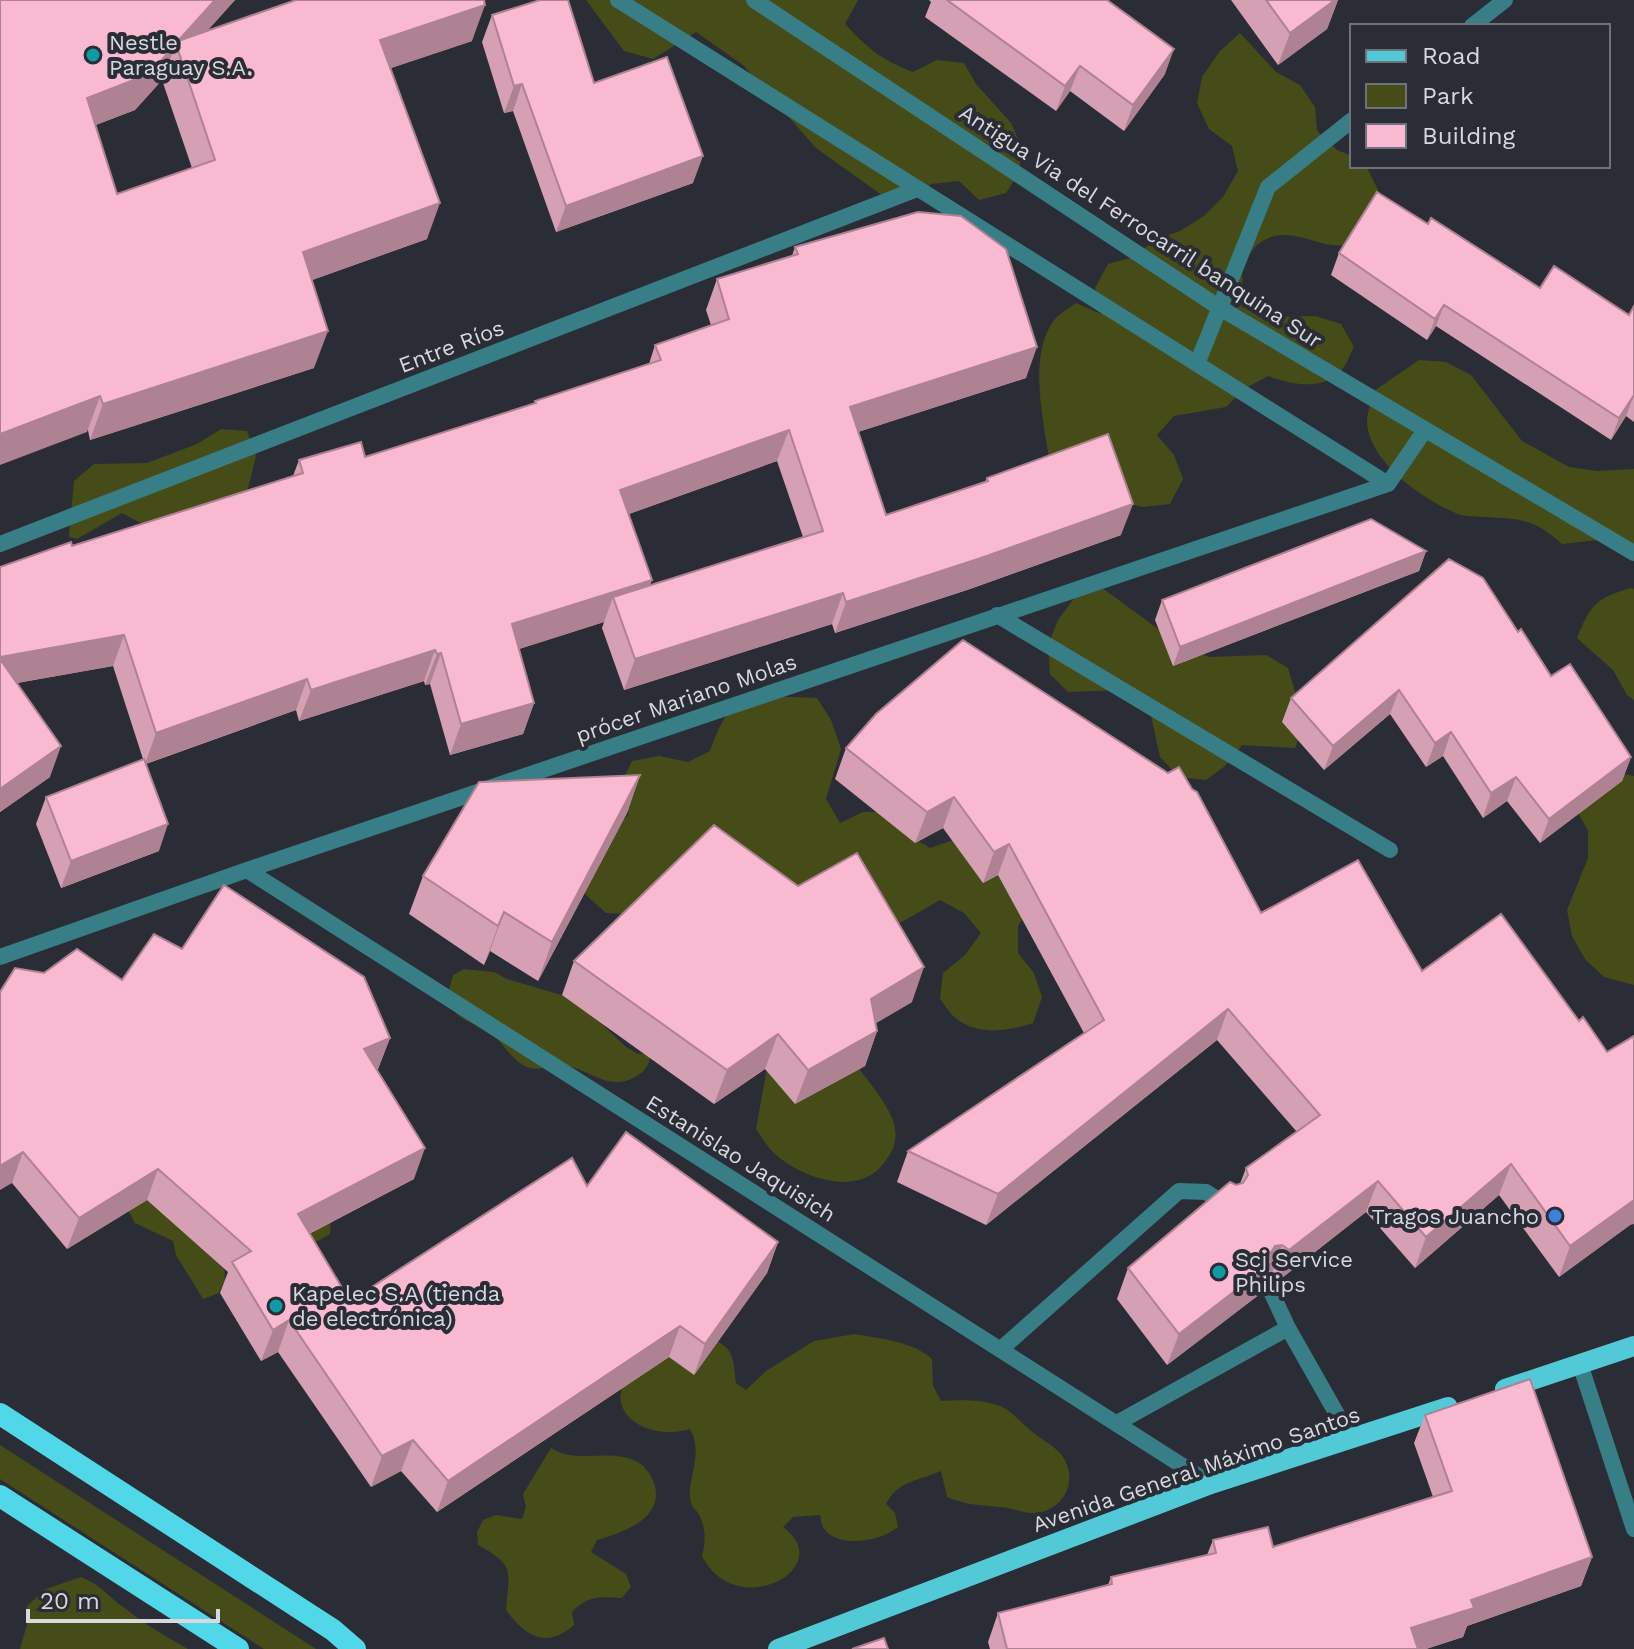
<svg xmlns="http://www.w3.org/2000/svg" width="1634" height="1649" viewBox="0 0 1634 1649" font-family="'Work Sans',sans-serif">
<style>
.green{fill:#464c17}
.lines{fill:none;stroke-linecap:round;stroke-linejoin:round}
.service{stroke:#377e86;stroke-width:16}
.minor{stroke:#377e86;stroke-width:16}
.primary{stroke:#51c9d7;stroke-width:20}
.trunk{stroke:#51d8e8;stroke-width:22}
.wall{fill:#d59fb4;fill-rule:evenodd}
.shaded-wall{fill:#ae8292}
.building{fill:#f8b9d1;stroke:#ae8292;stroke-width:2;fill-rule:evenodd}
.culture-dot{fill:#0f9aa8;stroke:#2b2d36;stroke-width:3}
.shop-dot{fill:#3f7fe0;stroke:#2b2d36;stroke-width:3}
.labels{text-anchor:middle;stroke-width:8;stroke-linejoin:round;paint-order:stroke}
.poi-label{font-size:22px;fill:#d8d9df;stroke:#2b2d36;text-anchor:start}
.street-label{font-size:22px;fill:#d8d9df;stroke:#2b2d36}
</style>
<rect width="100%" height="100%" fill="#2b2d36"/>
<path class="green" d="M586 0H858L845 24C867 48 883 61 913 72L937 60 964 63 976 84 1011 123 1021 145 1020 171 1006 193 979 200 959 181 931 184 909 198 883 196 816 148 743 65 696 32 653 59 624 51Z
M1240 33 1276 72 1300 85 1315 107 1317 131 1337 150 1352 156V166H1366L1385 204C1377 215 1368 230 1358 239 1329 262 1291 215 1256 246 1250 252 1245 261 1241 267L1244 295 1264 317 1315 316 1341 324 1354 347C1350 354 1347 364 1342 370 1323 392 1291 384 1268 376L1244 389 1226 407 1174 416 1157 435 1174 455 1183 479 1170 504 1142 507 1091 493 1049 458C1043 419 1029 358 1052 323 1057 315 1068 309 1076 303L1101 314 1095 288 1108 264 1134 257 1156 239 1180 231 1204 216 1223 197 1238 171 1232 146 1209 129 1197 103 1202 77 1220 51Z
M1419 360 1446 362 1471 375 1522 441 1569 467 1597 471 1634 469V545L1616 538 1562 544C1533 518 1521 519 1483 517 1475 516 1466 517 1458 514 1424 500 1368 462 1367 421 1367 412 1372 400 1374 391Z
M221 429 247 431 256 456 243 509 169 538 122 513 77 539 69 537 74 481 94 464 147 463 197 444Z
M1097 584 1185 649 1210 657 1266 655 1288 668 1304 722 1295 748 1242 745 1225 766 1206 780 1179 777 1160 757 1148 702 1124 690 1068 692 1050 674 1048 645 1058 620 1075 597Z
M1631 588 1634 589V700L1627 695 1613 670 1577 638C1591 604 1596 598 1631 588Z
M761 696 817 698 831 720 841 749 826 799 840 823 863 812H891L905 833 930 848 956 839 1033 902 1018 926V953L1034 973 1042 997 1033 1023C1010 1031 978 1036 957 1019 950 1014 945 1005 940 999L943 973 965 955 981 933 964 913 940 900 893 927 606 913 586 895 576 870 629 814 620 786 632 761 659 756 688 762 710 751C723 717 726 707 761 696Z
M1605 771 1634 776V985L1604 977 1585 959 1572 936 1567 910 1588 858V831L1574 805Z
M464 969 494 972 507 979 575 999 598 1014 605 1027 626 1047 638 1054 651 1053C649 1065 646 1071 635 1077 607 1093 587 1066 560 1065 550 1064 541 1071 530 1068 511 1062 504 1042 489 1032 478 1025 460 1020 453 1010 445 999 450 987 453 975Z
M846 1053C858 1067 891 1107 894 1124 898 1140 894 1150 884 1163 858 1198 802 1178 775 1154 767 1147 762 1137 756 1129L768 1063Z
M131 1196 331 1221 330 1234 318 1241 291 1240 224 1266 225 1280 219 1293 203 1299 176 1255 173 1241 135 1223 128 1210Z
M855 1334C881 1339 912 1341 932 1359L933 1386 941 1401C960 1400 984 1399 1002 1407 1013 1412 1021 1423 1030 1430 1041 1440 1055 1445 1063 1457 1078 1480 1065 1508 1038 1513 1028 1514 1017 1510 1008 1508 986 1505 967 1506 947 1497L941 1471C918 1481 897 1481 886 1504L895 1513 898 1527C882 1541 836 1550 823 1527 821 1523 821 1519 820 1515L793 1517 783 1527C839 1568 736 1623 702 1556 706 1541 706 1527 698 1513 696 1510 692 1507 691 1503 685 1481 705 1455 690 1429 649 1442 595 1412 634 1368L711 1338C735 1349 733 1358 736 1383L746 1390 766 1371 814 1341Z
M0 1445 316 1649H264L0 1479Z
M551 1448C578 1466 614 1445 642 1465 648 1470 653 1479 655 1486 663 1520 621 1533 597 1540L591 1552 626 1574 631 1587 622 1598C600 1597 588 1595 572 1612L574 1625C547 1649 526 1637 506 1610 509 1570 516 1566 478 1545L477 1532 483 1520 496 1515 522 1519 526 1507 523 1494Z
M81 1577C104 1587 105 1594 123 1607 143 1623 165 1636 188 1649H20L28 1621 27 1606 46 1589Z"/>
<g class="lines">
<path class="service" d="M1269 1287 1288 1328 1351 1439
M1001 1349 1179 1191 1206 1192 1226 1205
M1117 1423 1288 1328"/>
<path class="minor" d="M618 0 1388 484 1425 430
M754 0 1220 308 1634 553
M1472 26 1505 0
M1197 364 1268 187 1352 120
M0 544 917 189
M997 615 1390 850
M247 870 1211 1484
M0 957 247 870 1388 484
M1580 1364 1634 1529"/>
<path class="primary" d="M1505 1389 1634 1346
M778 1649 1211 1484 1448 1407"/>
<path class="trunk" d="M0 1414 333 1630 355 1649
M0 1496 238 1649"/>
</g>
<path class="wall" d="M0 0H235L207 31 472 41 391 68 427 239 312 280 314 368 90 440ZM162 80 192 168 117 194 95 125 135 110Z
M929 0H1107L1165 74 1124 131 1070 91 1056 111 925 17 931 2Z
M1231 0H1338L1327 29 1278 65Z
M492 15 594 83 693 183 556 232 513 111 504 113 482 42Z
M1428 224 1540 288 1629 315 1634 306V422L1626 416 1611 440 1436 326 1427 340 1331 275 1339 253Z
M795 247 1026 378 858 432 886 515 985 482 987 478 1121 535 970 589 835 633 832 624 624 690 602 628 604 622 519 649 534 703 523 734 450 755 430 684 425 685 424 681 299 721 296 710 146 764 159 851 61 888 36 824 46 797 143 759 113 666 17 683 50 777 0 812V567L72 546 293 476 299 460 365 457 534 404 535 401 649 364 655 345 711 325 706 310 717 279 792 256ZM777 461 803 537 650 586 629 514Z
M1426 551 1419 571 1173 666 1155 620 1162 600Z
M1518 632 1551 676 1631 757 1622 781 1540 843 1507 801 1483 818 1443 756 1426 767 1390 714 1324 770 1282 722 1291 698Z
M846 748 1261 913 1422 971 1630 1225 1559 1277 1499 1195 1415 1268 1366 1212 1278 1281 1271 1276 1266 1277 1260 1294 1167 1365 1117 1299 1128 1268 1236 1185 1240 1184 1246 1168 1297 1132 1217 1040 986 1225 897 1182 908 1151 1084 1033 998 875 983 883 943 828 915 843 835 779Z
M640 775 627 813 538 981 490 951 484 965 409 914 423 876Z
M182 949 390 1038 378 1069 377 1070 414 1179 309 1234 350 1301 587 1186 778 1242 767 1273 694 1375 669 1357 437 1512 401 1471 371 1487 278 1352 261 1361 220 1293 228 1272 147 1200 67 1249 12 1183 44 973 122 980Z
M574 961 912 1002 876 1023 877 1031 865 1066 795 1104 765 1069 714 1104 562 995Z
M1425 1415 1592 1557 1581 1586 1467 1626 1463 1637 1426 1649H990L988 1642 998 1613 1108 1585 1111 1577 1207 1555 1213 1540 1273 1547 1433 1497 1414 1443Z"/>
<path class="shaded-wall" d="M215 0H235L181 60 178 41Z
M1335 0H1338L1327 29 1278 65 1290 33Z
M485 5 472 41 367 76 380 40Z
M176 44 162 80 135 110 73 134 87 98Z
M1174 49 1165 74 1124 131 1133 105Z
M1080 66 1070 91 1056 111 1065 86Z
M522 84 513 111 504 113 514 86Z
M703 156 693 183 556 232 566 206Z
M440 203 427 239 290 288 303 252Z
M1444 305 1436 326 1427 340 1435 319Z
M328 331 314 368 90 440 103 404Z
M1037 347 1026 378 839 438 850 407Z
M1634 395 1626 416 1611 440 1619 418Z
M100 396 87 432 0 465V434Z
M789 430 777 461 609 521 620 490Z
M1133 504 1121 535 970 589 835 633 846 602Z
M1426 551 1419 571 1173 666 1180 647Z
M652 580 641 611 613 597 604 622 500 655 512 624Z
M843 593 832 624 624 690 635 659Z
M124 635 113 666 0 686V657Z
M435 650 424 681 299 721 311 690Z
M441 653 430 684 425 685 437 654Z
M307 679 296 710 145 764 156 733Z
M1399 690 1390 714 1324 770 1333 746Z
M534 703 523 734 450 755 461 724Z
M1451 732 1443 756 1426 767 1435 743Z
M61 746 50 777 0 812V789Z
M1631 757 1622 781 1540 843 1549 819Z
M640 775 627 813 538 981 552 942Z
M1516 777 1507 801 1483 818 1491 793Z
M954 797 943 828 915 843 927 812Z
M168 824 159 851 61 888 71 861Z
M1009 844 998 875 983 883 994 852Z
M504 912 490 951 484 965 498 926Z
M924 967 912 1002 859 1033 871 999Z
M1228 1009 1217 1040 986 1225 998 1194Z
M877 1031 865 1066 795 1104 808 1070Z
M778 1034 765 1069 714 1104 727 1070Z
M390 1038 378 1069 353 1080 364 1049Z
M425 1148 414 1179 286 1245 298 1214Z
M23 1152 12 1183 0 1190V1166Z
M1511 1164 1499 1195 1415 1268 1426 1237Z
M158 1169 147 1200 67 1249 79 1218Z
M1378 1181 1366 1212 1278 1281 1289 1250Z
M1634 1200V1224L1630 1225 1559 1277 1570 1246Z
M778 1242 767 1273 694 1375 705 1344Z
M1282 1245 1271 1276 1266 1277 1260 1294 1167 1365 1179 1334 1270 1254 1275 1246Z
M289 1320 278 1352 261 1361 273 1330Z
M680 1326 669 1357 437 1512 448 1481Z
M413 1440 401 1471 371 1487 382 1456Z
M1592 1557 1581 1586 1467 1626 1463 1637 1426 1649H1403L1411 1628 1471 1600Z"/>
<path class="building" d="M0 0H215L178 41 296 0H484L485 5 380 40 440 203 303 252 328 331 103 404 100 396 0 434ZM176 44 215 160 117 194 87 98 149 74Z
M540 0H568L594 83 667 57 703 156 566 206 522 84 514 86 492 15Z
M947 0H1107L1174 49 1133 105 1080 66 1065 86Z
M1266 0H1335L1290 33Z
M1377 192 1428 224 1431 218 1540 288 1554 266 1629 315 1634 306V395L1619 418 1444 305 1435 319 1339 253Z
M918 212 961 216 1006 249 1037 347 850 407 886 515 988 481 987 478 1108 434 1133 504 981 558 846 602 843 593 635 659 613 597 823 531 789 430 620 490 652 580 512 624 534 703 461 724 441 653 437 654 435 650 311 690 307 679 156 733 124 635 0 657V567L71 542 72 546 303 473 299 460 361 442 365 457 536 403 535 401 661 360 655 345 729 319 717 279 798 254 795 247Z
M1371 519 1426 551 1180 647 1162 600Z
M1449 559 1483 578 1518 632 1521 629 1551 676 1570 664 1631 757 1549 819 1516 777 1491 793 1451 732 1435 743 1399 690 1333 746 1291 698Z
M963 640 1168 773 1179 767 1192 789 1197 792 1261 913 1358 860 1422 971 1501 914 1579 1021 1583 1017 1607 1052 1634 1036V1200L1570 1246 1511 1164 1426 1237 1378 1181 1289 1250 1282 1245 1275 1246 1270 1254 1271 1263 1179 1334 1128 1268 1230 1182 1236 1185 1243 1183 1248 1175 1246 1168 1320 1115 1228 1009 998 1194 908 1151 1104 1020 1009 844 994 852 954 797 927 812 846 748 876 714Z
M0 659 61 746 0 789Z
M144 759 168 824 71 861 46 797Z
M640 775 552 942 504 912 498 926 423 876 479 782Z
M714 825 798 886 857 853 924 967 871 999 877 1031 808 1070 778 1034 727 1070 574 961Z
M224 885 364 977 390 1038 364 1049 425 1148 298 1214 350 1301 572 1158 587 1186 626 1132 778 1242 705 1344 680 1326 448 1481 413 1440 382 1456 289 1320 273 1330 232 1262 251 1251 158 1169 79 1218 23 1152 0 1166V992L15 968 44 973 77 949 122 980 154 934 182 949Z
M1530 1379 1592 1557 1471 1600 1474 1608 1411 1628 1418 1649H1007L998 1613 1112 1584 1111 1577 1216 1553 1213 1540 1268 1527 1273 1547 1452 1491 1425 1415Z
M884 1638 888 1649H852Z"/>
<g class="culture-dot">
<circle cx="93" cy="55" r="8"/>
<circle cx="1219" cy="1272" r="8"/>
<circle cx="276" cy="1306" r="8"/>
</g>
<circle class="shop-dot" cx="1555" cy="1216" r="8"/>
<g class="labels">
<g class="poi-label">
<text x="109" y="50">Nestle<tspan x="109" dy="25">Paraguay S.A.</tspan></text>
<text x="1539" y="1224" text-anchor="end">Tragos Juancho</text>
<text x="1235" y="1267">Scj Service<tspan x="1235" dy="25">Philips</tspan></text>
<text x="292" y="1301">Kapelec S.A (tienda<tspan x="292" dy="25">de electrónica)</tspan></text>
</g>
<g class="street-label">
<text transform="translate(1141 226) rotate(33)" y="8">Antigua Via del Ferrocarril banquina Sur</text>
<text transform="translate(451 346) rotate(-21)" y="8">Entre Ríos</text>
<text transform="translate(686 698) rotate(-19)" y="8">prócer Mariano Molas</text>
<text transform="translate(741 1158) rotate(32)" y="8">Estanislao Jaquisich</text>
<text transform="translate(1196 1469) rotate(-19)" y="8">Avenida General Máximo Santos</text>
</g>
</g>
<rect x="1350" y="24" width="260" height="144" fill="#2b2d36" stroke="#70727a" stroke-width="2"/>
<rect x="1366" y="50" width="40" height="12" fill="#51c9d7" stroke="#70727a" stroke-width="2"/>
<text x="1422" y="64" font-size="24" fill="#d8d9df">Road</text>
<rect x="1366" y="84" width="40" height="24" fill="#464c17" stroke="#70727a" stroke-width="2"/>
<text x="1422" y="104" font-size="24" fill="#d8d9df">Park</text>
<rect x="1366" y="124" width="40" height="24" fill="#f8b9d1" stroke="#70727a" stroke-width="2"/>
<text x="1422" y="144" font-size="24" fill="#d8d9df">Building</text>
<path d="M28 1609v12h190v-12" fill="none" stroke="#d8d9df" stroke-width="4"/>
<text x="40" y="1609" font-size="24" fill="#d8d9df" stroke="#2b2d36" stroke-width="6" paint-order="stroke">20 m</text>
</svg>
